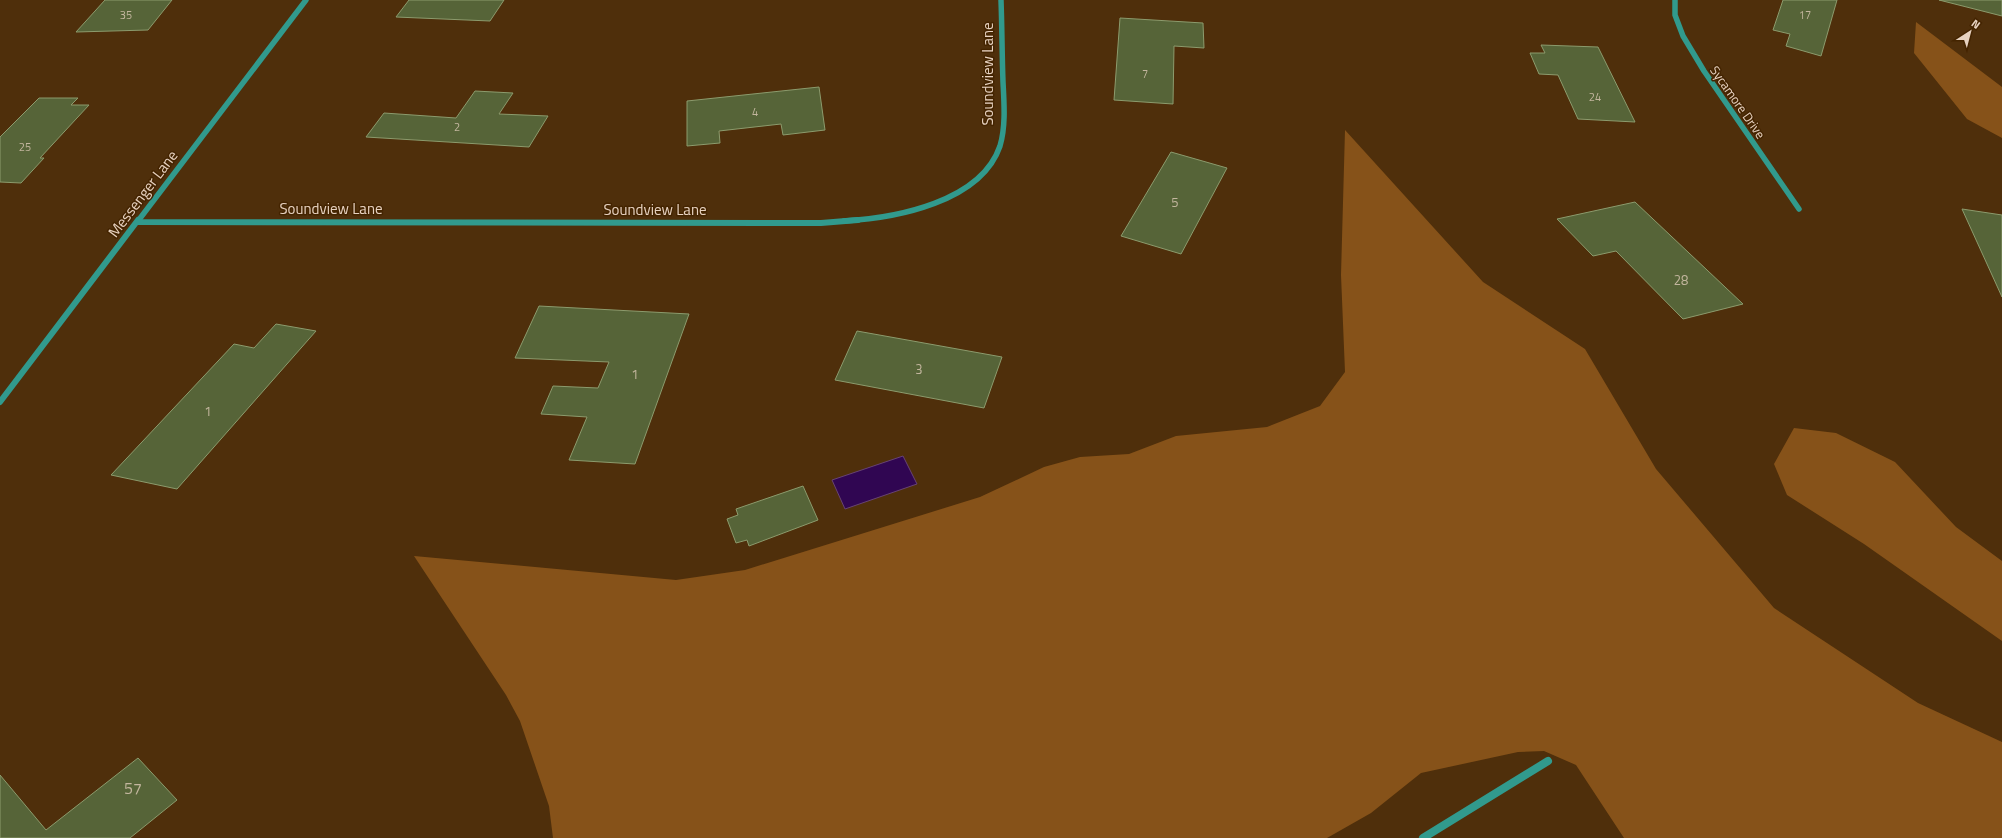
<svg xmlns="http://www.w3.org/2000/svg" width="2002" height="838" viewBox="0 0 2002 838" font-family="'Titillium Web',sans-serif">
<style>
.green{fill:#865219}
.water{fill:#300652;stroke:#674373}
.building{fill:#566438;stroke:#8c9b6d}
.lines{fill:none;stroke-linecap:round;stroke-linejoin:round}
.minor-far2{stroke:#319a8d;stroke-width:5.5}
.minor-far1{stroke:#319a8d;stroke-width:6}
.minor{stroke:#319a8d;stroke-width:8}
.labels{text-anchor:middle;stroke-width:3;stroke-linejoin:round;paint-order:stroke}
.far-number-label{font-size:11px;fill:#c3b69e}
.far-street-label{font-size:13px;fill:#e7d2c0;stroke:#442400}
.number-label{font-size:13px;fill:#c3b69e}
.street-label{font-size:15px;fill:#e7d2c0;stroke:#442400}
.near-number-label{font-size:16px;fill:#c3b69e}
</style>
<rect width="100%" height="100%" fill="#4f2f0b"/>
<path class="green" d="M1916 22 2002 87V138L1967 119 1914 53Z
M1345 130 1483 282 1585 349 1656 469 1774 608 1918 703 2002 742V838H1624L1576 765 1544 751 1518 752 1421 773 1371 813 1327 838H553L549 806 520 721 506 695 414 556 676 580 745 570 980 497 1044 467 1080 457 1129 454 1176 436 1267 427 1320 406 1345 372 1341 275Z
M1794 428 1836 433 1895 462 1956 527 2002 561V641L1864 544 1787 495 1774 464Z"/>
<path class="water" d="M903 456 917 484 845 509 832 480Z"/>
<path class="building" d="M105 0H172L148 30 76 32Z
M409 0H504L490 21 396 17Z
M1783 0H1837L1821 56 1786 46 1790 34 1773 30Z
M1939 0H2002V16Z
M1120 18 1203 23 1204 48 1174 46 1173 104 1114 100Z
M1541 45 1598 47 1635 122 1578 119 1558 75 1539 74 1530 53H1545Z
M819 87 825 130 783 135 781 124 719 131 720 143 687 146V101Z
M475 91 513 93 499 114 548 116 529 147 366 137 384 113 456 118Z
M39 98H78L71 105H89L40 158H44L21 183 0 182V137Z
M1171 152 1227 168 1181 254 1121 236Z
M1635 202 1743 304 1683 319 1616 251 1593 256 1557 219Z
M1962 209 2002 215V297Z
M539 306 689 314 635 464 569 460 587 417 541 414 553 386 598 388 609 362 515 358Z
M276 324 316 331 177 489 111 475 234 344 254 348Z
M857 331 1002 357 984 408 835 380Z
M803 486 818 520 749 546 747 540 736 543 727 519 738 515 736 509Z
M138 758 177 800 130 838H0V775L46 830Z"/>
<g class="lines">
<path class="minor-far2" d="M1675 0V15L1683 36 1704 71 1799 209
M138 221 306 0
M844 221C896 218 981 202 1000 146 1006 126 1004 102 1003 82 1002 55 1002 27 1001 0"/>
<path class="minor-far1" d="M138 222 821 223 858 220
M0 402 138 220"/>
<path class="minor" d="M1423 838 1548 761"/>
</g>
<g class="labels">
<g class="far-number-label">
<text x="126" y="19">35</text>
<text x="1805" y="19">17</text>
<text x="1145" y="78">7</text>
<text x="1595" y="101">24</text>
<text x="755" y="116">4</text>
<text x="457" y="131">2</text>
<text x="25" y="151">25</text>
</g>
<g class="far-street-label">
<text transform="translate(1738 102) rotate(55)" y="5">Sycamore Drive</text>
</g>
<g class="number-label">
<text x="1175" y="207">5</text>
<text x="1681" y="285">28</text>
<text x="919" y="374">3</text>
<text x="635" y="379">1</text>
<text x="208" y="416">1</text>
</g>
<g class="street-label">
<text transform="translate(988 74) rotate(-90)" y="5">Soundview Lane</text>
<text transform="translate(143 194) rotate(-53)" y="5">Messenger Lane</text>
<text x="331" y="214">Soundview Lane</text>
<text x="655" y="215">Soundview Lane</text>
</g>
<g class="near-number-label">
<text x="133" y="794">57</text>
</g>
</g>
<g transform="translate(1970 32) rotate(36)" stroke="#442400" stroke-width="3" paint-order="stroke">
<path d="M0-3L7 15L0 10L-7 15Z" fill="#e7d2c0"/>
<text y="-6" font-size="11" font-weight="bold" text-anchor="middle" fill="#e7d2c0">N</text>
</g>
</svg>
